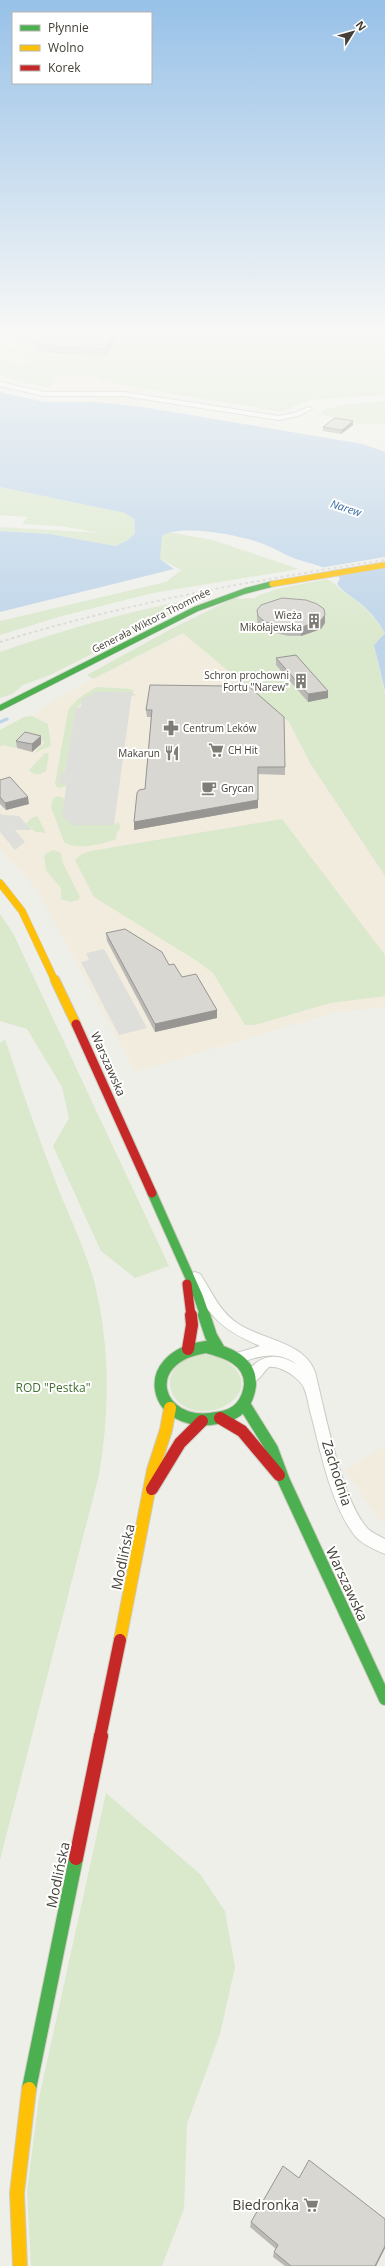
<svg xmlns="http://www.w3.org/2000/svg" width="385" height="2266" viewBox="0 0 385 2266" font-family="'Open Sans',sans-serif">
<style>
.commercial{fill:#f1ecde}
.green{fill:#dae8cc}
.parking{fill:#dededa}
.water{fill:#bdd4e9}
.pier{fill:#efefea}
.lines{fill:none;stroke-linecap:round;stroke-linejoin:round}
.stream{stroke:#bdd4e9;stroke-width:3}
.street-casing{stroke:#cbcbc6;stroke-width:2}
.fast-far3-casing{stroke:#ceccc1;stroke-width:7}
.fast-far2-casing{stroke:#ceccc1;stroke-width:11}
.fast-far1-casing{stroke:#ceccc1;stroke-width:14}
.fast-casing{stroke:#ceccc1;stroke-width:16}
.slow-far3-casing{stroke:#ceccc1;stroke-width:8}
.slow-far2-casing{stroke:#ceccc1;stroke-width:11}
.slow-far1-casing{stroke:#ceccc1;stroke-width:14}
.slow-casing{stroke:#ceccc1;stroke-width:16}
.jam-far2-casing{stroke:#ceccc1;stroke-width:11}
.jam-far1-casing{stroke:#ceccc1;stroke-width:14}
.jam-casing{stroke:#ceccc1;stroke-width:16}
.street{fill:#fdfdfc;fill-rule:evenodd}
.fast-far3{stroke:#4caf50;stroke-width:5.5}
.fast-far2{stroke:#4caf50;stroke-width:9}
.fast-far1{stroke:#4caf50;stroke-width:12}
.fast{stroke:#4caf50;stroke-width:14}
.slow-far3{stroke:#ffc107;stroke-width:7}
.slow-far2{stroke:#ffc107;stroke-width:9}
.slow-far1{stroke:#ffc107;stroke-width:12}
.slow{stroke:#ffc107;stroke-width:14}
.jam-far2{stroke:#c62828;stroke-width:9}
.jam-far1{stroke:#c62828;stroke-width:12}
.jam{stroke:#c62828;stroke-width:14}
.rail{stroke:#d9d9d8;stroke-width:2;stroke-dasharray:3 3;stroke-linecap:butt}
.slow-bridge-casing{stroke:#d0ccb9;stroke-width:7;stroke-linecap:butt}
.slow-bridge{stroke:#ffc107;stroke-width:5.5}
.wall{fill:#bab9b5}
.shaded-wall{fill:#979693}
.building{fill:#d8d7d2;stroke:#979693}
.labels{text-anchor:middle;stroke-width:4;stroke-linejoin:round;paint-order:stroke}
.far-poi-label{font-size:10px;fill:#444037;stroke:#fff;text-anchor:end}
.far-street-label{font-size:10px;fill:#444037;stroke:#fff}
.far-water-label{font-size:11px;font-style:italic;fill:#396da7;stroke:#fff}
.street-label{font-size:12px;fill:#444037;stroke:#fff}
.park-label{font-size:12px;fill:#41712f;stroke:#fff}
.near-street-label{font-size:14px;fill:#444037;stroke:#fff}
.near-poi-label{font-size:14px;fill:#444037;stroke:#fff;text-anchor:end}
</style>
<rect width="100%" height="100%" fill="#efefea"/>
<path class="commercial" d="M0 333H84L52 352H48L27 362 0 357Z
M104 356 93 380 143 389 137 394 136 404 112 405 94 402 76 393 49 391 74 362Z
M183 633 289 722 310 763 385 876V1007L333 1013 135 1072 37 890 0 849V730L24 717 32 716 55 699Z
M385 1445V1521L380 1520 345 1471Z"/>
<path class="green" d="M100 333H385V395L310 400 281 412 143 389 100 380 96 375 62 374 49 388 0 376V359L23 363 37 358 0 350V348L30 353 37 350 48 352 42 356 65 354Z
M28 334 48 336 26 349 7 346 25 347 29 345 12 342Z
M385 401V424H357L324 415 321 411 342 405Z
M0 487 125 513 134 519 135 533 128 540 115 546 50 534 0 531V527L101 533 60 526 22 524 28 517 0 515Z
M168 532 213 540 299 569 153 593 62 616 0 635V621L166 582 181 570 160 559 162 536Z
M327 579C335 583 338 587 344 592 363 605 373 613 385 633L374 645 385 694V876L310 763 289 722 183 633 93 679 87 675 173 628 236 597 240 599 255 598 259 595 281 588Z
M203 598 50 675 23 685 12 694 0 698V652C66 629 134 609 203 598Z
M97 687 130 689 133 690V694H136L134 696H131V692L92 695 76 708 65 772 60 775 59 783 67 781V786L58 788 55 784 68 711C75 699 85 694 97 687Z
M32 716 48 724 51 746 34 753 45 742 26 739 15 748 2 745 0 747V730L24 717Z
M45 753H49L46 771C40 775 34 776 29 770Z
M59 796 65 799 62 816 65 820 71 821 70 825H114L118 822 120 825 119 831H117L116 839C103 844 75 851 64 842L51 807 53 798Z
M37 816 46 833 36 832 25 825 30 819Z
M282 819 385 955V996L330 1003 255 1025H245L213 973 197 961 94 897 75 860 82 854 91 851Z
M53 850 61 853 62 861 80 897 78 900 70 902 61 899V888L46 870 44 855Z
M0 914 13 933 169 1266 135 1278 101 1251 53 1146 69 1118 62 1087 27 1029 0 1021Z
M5 1039C22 1091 40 1142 60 1193 74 1227 91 1262 98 1298 110 1357 109 1416 99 1475L0 1860V1043Z
M197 1355C211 1354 220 1356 231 1365 264 1392 211 1426 181 1404 167 1394 166 1374 180 1363 185 1359 192 1358 197 1355Z
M106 1793 200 1874 225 1911 235 1967 220 2034 187 2124 184 2209 162 2266H31L27 2190 39 2098Z"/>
<path class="parking" d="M94 692H132L114 825H70V821L65 820 62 816 67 782 59 784 60 775 65 772 76 708 81 707 82 699 92 695Z
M0 813 2 815 19 816 31 830H15L25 842 15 850 0 832Z
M104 949 147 1028 119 1035 81 962 89 960 86 953Z"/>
<path class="water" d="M0 392 44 402H94L142 407 363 444 385 452V691L374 645 385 633C378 621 371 612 361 604 353 597 344 593 337 584L340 578C328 566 311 564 296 559 285 555 276 549 266 545 245 536 181 523 162 536L160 559 174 569 0 612V531L50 534 115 546 128 540 135 533 134 519 125 513 0 487Z"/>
<path class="pier" d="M385 557V562L326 571 319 568Z"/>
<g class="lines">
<path class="stream" d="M0 722 7 719"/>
<g class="street-casing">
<path id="street" d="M0 382 44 392H124L279 416 294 413 309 407 312 409 298 416 279 420 124 396H44L0 386Z
M195 1272 200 1274C211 1290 219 1311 237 1323 261 1340 304 1341 315 1372 325 1412 341 1498 367 1528 372 1533 379 1536 385 1539V1554C376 1550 363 1545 356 1537 332 1508 321 1454 312 1418 309 1409 308 1397 304 1388 300 1378 280 1365 269 1367 261 1374 257 1386 246 1382L244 1378C255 1356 276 1350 297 1365 284 1353 267 1354 251 1359 245 1361 240 1364 233 1362L231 1358 233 1354 260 1346C218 1328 210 1316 188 1277L190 1274Z"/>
</g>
<g class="fast-far3-casing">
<path id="fast-far3" d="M0 708 196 609 245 591 272 584"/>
</g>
<g class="fast-far2-casing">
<path id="fast-far2" d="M152 1193 198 1296 205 1316"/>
</g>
<g class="fast-far1-casing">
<path id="fast-far1" d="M204 1315 211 1336 218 1348
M206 1347C226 1352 251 1360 250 1385 249 1394 247 1400 241 1407 235 1414 225 1417 217 1418 154 1430 135 1357 206 1347Z
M244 1404 272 1449 284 1481 385 1699"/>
</g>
<g class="fast-casing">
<path id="fast" d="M29 2089 76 1858"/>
</g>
<g class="slow-far3-casing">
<path id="slow-far3" d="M0 883 22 911 55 981"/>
</g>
<g class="slow-far2-casing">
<path id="slow-far2" d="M55 980 76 1024"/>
</g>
<g class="slow-far1-casing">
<path id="slow-far1" d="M120 1640 153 1470 166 1430 170 1408"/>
</g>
<g class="slow-casing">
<path id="slow" d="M20 2266 17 2193 29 2089"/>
</g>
<g class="jam-far2-casing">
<path id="jam-far2" d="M76 1024 152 1193
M187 1284 191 1316"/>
</g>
<g class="jam-far1-casing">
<path id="jam-far1" d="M188 1349 192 1325 191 1315
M220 1418 242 1431 279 1475
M152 1489 180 1443 202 1421
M100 1737 120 1640"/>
</g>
<g class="jam-casing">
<path id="jam" d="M76 1858 101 1736"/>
</g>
<use href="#street" class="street"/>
<use href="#fast-far3" class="fast-far3"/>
<use href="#fast-far2" class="fast-far2"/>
<use href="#fast-far1" class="fast-far1"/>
<use href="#fast" class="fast"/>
<use href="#slow-far3" class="slow-far3"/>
<use href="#slow-far2" class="slow-far2"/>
<use href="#slow-far1" class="slow-far1"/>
<use href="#slow" class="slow"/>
<use href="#jam-far2" class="jam-far2"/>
<use href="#jam-far1" class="jam-far1"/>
<use href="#jam" class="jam"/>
<path class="rail" d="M0 642C126 603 255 580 385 560"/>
<g class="slow-bridge-casing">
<path id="slow-bridge" d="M272 584 385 565"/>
</g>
<use href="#slow-bridge" class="slow-bridge"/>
</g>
<path class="wall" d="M116 335 106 356 60 354 37 350 36 343Z
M353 421V425L341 434 323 431V427Z
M257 610 325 615V623L321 629 301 636H288L264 630 258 625 257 619Z
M276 658 328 698 308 702 276 665Z
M150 685 285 767V775L258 774V808L134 830 145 789 151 717H147L146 710Z
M16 741 41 744 32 752 17 748Z
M0 780 29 804 6 810 0 804Z
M106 933 169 965 217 1010V1018L155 1032 107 941Z
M299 2178 385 2219V2248L376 2266H285L273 2257 274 2252 276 2249 250 2227 251 2222Z"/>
<path class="shaded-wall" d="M114 333H116V335L106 356V349Z
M353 421V425L341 434 342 430Z
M325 615V623L321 629 301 636 302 627Z
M328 691V698L308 702V694Z
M41 736V744L32 752V744Z
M28 797 29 804 6 810 5 803Z
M258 800V808L134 830V822Z
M217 1010V1018L155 1032V1024Z
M385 2246V2248L376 2266H375Z"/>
<path class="building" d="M53 333H114L106 349 60 347 36 343Z
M335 418 353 421 342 430 323 427Z
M282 598 306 600 317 604 324 609 325 615 321 620 302 627H288L265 622 258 616 257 610 261 605Z
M296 655 328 691 308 694 276 658Z
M227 684H246L284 717 285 767H258V800L134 822 137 793 139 790 145 789 152 710H146L150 685 227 686Z
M25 732 41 736 32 744 16 741Z
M10 777 28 797 5 803 0 797V780Z
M125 929 162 952 169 965 174 964 182 977 196 974 217 1010 155 1024 106 933Z
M309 2160 385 2219V2246L375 2266H291L274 2252 278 2245 251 2222 283 2166 299 2178Z"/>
<linearGradient id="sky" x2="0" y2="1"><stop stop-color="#97c1e8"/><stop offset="0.51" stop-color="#f8f8f6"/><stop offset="1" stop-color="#f8f8f6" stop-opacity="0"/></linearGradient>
<rect width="385" height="650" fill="url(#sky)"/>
<defs>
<g id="building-bare" transform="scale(1.2)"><path d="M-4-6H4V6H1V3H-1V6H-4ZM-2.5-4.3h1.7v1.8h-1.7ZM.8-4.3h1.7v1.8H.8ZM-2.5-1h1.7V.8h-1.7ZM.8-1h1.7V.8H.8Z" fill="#807d76" stroke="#fff" stroke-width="2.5" paint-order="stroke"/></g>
<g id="pharmacy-bare" transform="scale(1.2)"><path d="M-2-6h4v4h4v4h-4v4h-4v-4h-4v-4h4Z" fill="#807d76" stroke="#fff" stroke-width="2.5" paint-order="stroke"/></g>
<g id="supermarket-bare" transform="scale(1.2)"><path d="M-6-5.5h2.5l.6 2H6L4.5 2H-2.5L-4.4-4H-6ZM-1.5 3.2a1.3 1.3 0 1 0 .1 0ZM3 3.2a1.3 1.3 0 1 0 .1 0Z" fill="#807d76" stroke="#fff" stroke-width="2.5" paint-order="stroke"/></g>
<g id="restaurant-bare" transform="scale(1.2)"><path d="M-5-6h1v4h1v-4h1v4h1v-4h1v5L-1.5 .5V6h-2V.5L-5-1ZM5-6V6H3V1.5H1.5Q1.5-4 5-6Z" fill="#807d76" stroke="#fff" stroke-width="2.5" paint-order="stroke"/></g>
<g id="cafe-bare" transform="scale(1.2)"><path d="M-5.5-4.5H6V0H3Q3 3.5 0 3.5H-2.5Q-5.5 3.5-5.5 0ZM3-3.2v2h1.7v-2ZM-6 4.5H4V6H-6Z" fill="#807d76" stroke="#fff" stroke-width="2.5" paint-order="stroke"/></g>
</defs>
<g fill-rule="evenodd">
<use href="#building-bare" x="314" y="621"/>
<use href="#building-bare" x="301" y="681"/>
<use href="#pharmacy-bare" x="171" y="728"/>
<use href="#supermarket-bare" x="216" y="750"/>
<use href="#restaurant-bare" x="172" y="753"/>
<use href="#cafe-bare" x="209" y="788"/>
<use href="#supermarket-bare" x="311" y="2205"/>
</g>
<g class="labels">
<g class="far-poi-label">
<text x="302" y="619">Wieża<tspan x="302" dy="12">Mikołajewska</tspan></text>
<text x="289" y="679">Schron prochowni<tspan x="289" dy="12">Fortu "Narew"</tspan></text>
<text x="183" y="732" text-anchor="start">Centrum Leków</text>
<text x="228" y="754" text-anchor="start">CH Hit</text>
<text x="160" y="757">Makarun</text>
<text x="221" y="792" text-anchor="start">Grycan</text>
</g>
<g class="far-street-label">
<text transform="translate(151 620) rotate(-27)" y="4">Generała Wiktora Thommée</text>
</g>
<g class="far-water-label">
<text transform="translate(346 508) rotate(18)" y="4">Narew</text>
</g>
<g class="street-label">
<text transform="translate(108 1064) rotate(66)" y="4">Warszawska</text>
</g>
<g class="park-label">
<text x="53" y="1392">ROD "Pestka"</text>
</g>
<g class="near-street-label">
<text transform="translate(337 1473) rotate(72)" y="5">Zachodnia</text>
<text transform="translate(123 1557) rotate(-78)" y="5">Modlińska</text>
<text transform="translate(347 1584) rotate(65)" y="5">Warszawska</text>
<text transform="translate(58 1875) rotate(-78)" y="5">Modlińska</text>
</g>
<g class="near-poi-label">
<text x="299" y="2210">Biedronka</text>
</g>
</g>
<rect x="12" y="12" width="140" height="72" fill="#ffffff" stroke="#b4b3af"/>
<rect x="20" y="25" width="20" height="6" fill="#4caf50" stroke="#b4b3af"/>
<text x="48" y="32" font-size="12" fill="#444037">Płynnie</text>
<rect x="20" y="45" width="20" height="6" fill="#ffc107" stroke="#b4b3af"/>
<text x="48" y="52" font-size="12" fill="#444037">Wolno</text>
<rect x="20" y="65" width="20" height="6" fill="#c62828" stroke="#b4b3af"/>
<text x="48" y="72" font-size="12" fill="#444037">Korek</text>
<g transform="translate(353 32) rotate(53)" stroke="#ffffff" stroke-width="3" paint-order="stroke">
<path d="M0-3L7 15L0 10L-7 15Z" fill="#444037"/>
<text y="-6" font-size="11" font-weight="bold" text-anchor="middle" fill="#444037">N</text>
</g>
</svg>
